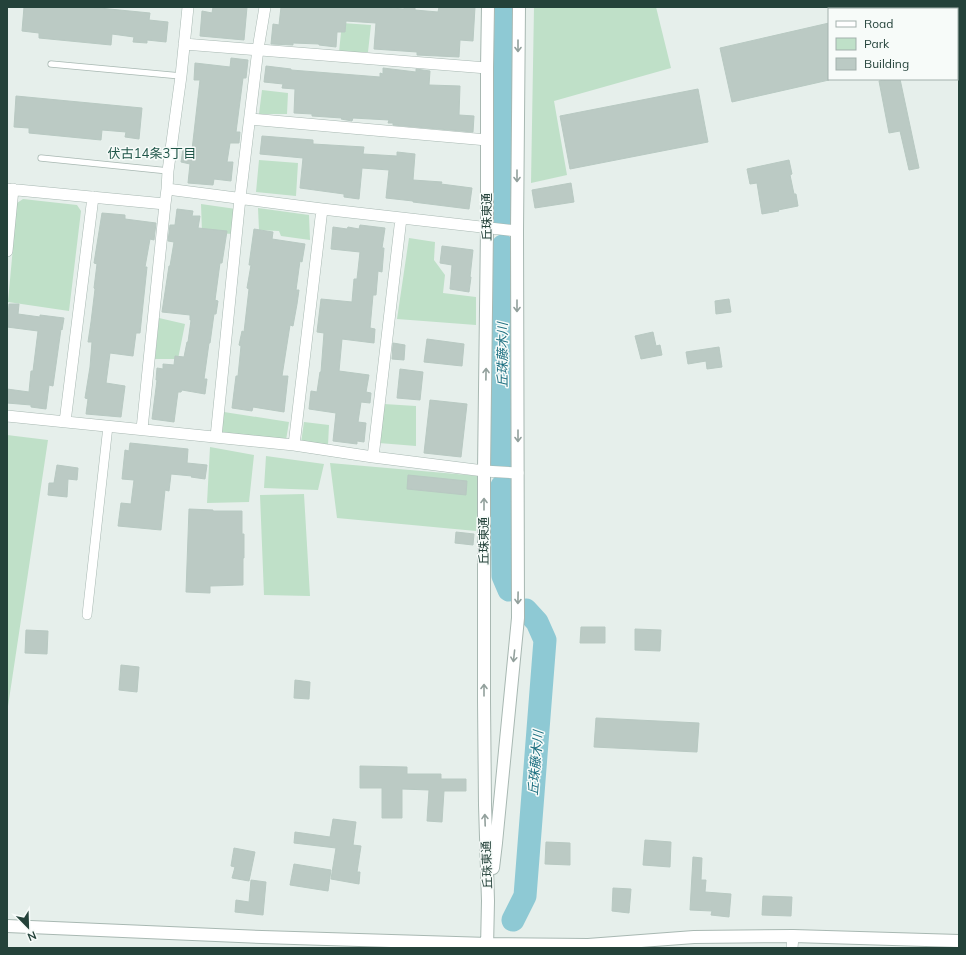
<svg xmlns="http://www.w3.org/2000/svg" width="966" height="955" viewBox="0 0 966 955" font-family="Mulish,'Noto Sans JP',sans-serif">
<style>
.green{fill:#bfe0c8}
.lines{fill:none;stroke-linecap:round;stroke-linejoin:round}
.river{stroke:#8ec9d4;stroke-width:23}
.building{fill:#bbcac4;stroke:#b8c9c2}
.service-casing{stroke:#a8b8b2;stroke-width:7}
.pedestrian-casing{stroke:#a8b8b2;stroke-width:10}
.minor-casing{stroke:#a8b8b2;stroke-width:12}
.tertiary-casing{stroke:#a8b8b2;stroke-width:14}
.service{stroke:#fff;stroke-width:5.5}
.pedestrian{stroke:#fff;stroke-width:9}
.minor{stroke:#fff;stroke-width:11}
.tertiary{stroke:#fff;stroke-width:12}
.oneway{stroke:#92a09c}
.labels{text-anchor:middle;stroke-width:3;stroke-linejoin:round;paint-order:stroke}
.street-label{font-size:12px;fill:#24423a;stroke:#f7fbf9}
.neighbourhood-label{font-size:13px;fill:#1f5548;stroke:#f7fbf9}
.water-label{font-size:13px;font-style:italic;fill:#1c6f80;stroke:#f7fbf9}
</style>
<rect width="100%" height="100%" fill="#e6efeb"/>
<path class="green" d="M534 7H656L671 68 554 101 567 175 531 183Z
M342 23 371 25 368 52H339Z
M262 90 288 93 287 114H259Z
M259 160 298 163 296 196 256 192Z
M23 199 77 205 81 211 69 311 8 302 17 203Z
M201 204 236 209 233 234 202 232Z
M258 208 309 215 310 240 281 236 279 231 259 230Z
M409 238 435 242 434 260 445 275 443 293 476 297V325L397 319Z
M159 318 185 324 178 359H155Z
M384 404 416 406V446L379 443Z
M224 412 289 422 286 440 222 432Z
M304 422 329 425 328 445 301 443Z
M7 435 48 440 7 713Z
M210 447 254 455 249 502 207 503Z
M266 456 324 464 318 490 264 488Z
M330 463 479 476 476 531 337 518Z
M304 494 310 596 264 595 260 495Z"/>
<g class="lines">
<path class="river" d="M503 216 506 7
M502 464 503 246
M502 486 503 576 509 590
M513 920 525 896 545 640 537 622 526 610"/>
</g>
<path class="building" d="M24 7H89L150 13 149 20 168 22 166 42 147 40V43L133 42 134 37 112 34 111 45 39 38V33L22 31Z
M213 7H247L244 40 200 36 202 11 212 13Z
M281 7H378L404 9V7H415V10L438 12 439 7H475L473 41 460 40 459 57 417 55V52L374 49 376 23 346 21 345 32H337L336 47 319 45V44L293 43V45L271 44 273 24 279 25Z
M829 23V80L732 102 720 48Z
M231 58 248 60 246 78H243L236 132H240L239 143H230L227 162H233L231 181 214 179 213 185 188 183 190 164 181 162 183 149 192 150 200 80H194L195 63 230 67Z
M266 66 291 69V70L380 77V73L383 74V68L416 72V69L430 71 429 85 460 86 459 115 474 116 473 132 393 125V123H388L389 120 353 118 352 121 341 119 342 118 312 116V114L294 113 295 89 282 88 283 84 264 82Z
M889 79H900L919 168 909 170 900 131 889 133 879 81Z
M698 89 708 142 570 169 560 116Z
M16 96 142 108 139 139 125 137 126 132 102 130 101 140 29 133V128L14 127Z
M262 136 313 140V144L364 147 363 154 397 156V152L415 154 413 180 442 182 441 184 472 188 469 209 413 202V201L386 198 389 170 362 168 359 199 344 197V194L300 188 303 158 260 154Z
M789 160 792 174 790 175 794 194H796L798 206 778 210 779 211 762 214 757 183 750 184 747 169Z
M571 183 574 202 535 208 532 190Z
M177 209 193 211 192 216H200L198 228 227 231 222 263H220L215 300 218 301 216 314H214L210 343H209L204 379H207L205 394 182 390 181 392H178L174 422 152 419 157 380H156L157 368 163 369V364L174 365 175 356 184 357 187 342H188L191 320H190V315L162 312 169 266H170L174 242 168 241 170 225H175Z
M102 213 125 215V219L156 223 154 240 150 239 145 267H147L140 333H136L133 356 110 353 106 383 125 386 121 417 86 414 88 399 85 398 90 367 92 342H88L91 322 95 289 94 288 97 264 94 263Z
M360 225 385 228 382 248H384L382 272 378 271 376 295H373L370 328 375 329 374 343 342 339 339 371 369 375 366 392 371 393 370 403 361 402 358 422 366 423 364 442 357 441V444L333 441 336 413 309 409 311 391 317 392 320 372H321L324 333 317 332 321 299 352 302 354 279H357L360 252 331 249 333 227 347 229 348 227 359 229Z
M254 229 273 232 272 239 305 244 302 262 300 261 296 290H299L297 304 293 326 290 325 282 376H288L284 412 253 407 252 411 232 408 236 376H238L241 346 239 345 242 331 244 332 249 289 247 288 251 265H249Z
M442 246 473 250 470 277H471L469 292 450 289 452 265 440 263Z
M729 299 731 312 716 314 715 301Z
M9 304H19L18 314 40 317V315L64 318 62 330 61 329 53 386 49 385 46 409 31 407V405L7 403V389L29 392 31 371H33L38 331 7 327Z
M653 332 656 346 660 345 662 355 641 359 635 336Z
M427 339 464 344 462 366 424 362Z
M393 343 405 345 404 360 392 359Z
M719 347 722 367 707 369 706 361 688 364 686 352Z
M400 369 423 372 420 400 397 398Z
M430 400 467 404 461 457 424 453Z
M130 443 188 449 187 463 207 465 205 479 191 477 192 476 171 474 169 491 165 490 161 530 118 526 121 503 131 504 134 480 122 479 125 450 129 451Z
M57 465 78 468 77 480 68 479 67 497 48 495 49 483H54Z
M408 475 467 481 466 495 407 489Z
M189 509 213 510V511H242V534H244V558H243V585L210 586V593L186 592Z
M456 532 474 534 473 545 455 543Z
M581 627H605V643H580Z
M635 629 661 630 660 651 635 650Z
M26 630 48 631 47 654 25 653Z
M121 665 139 667 137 692 119 690Z
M295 680 310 682 309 699 294 698Z
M596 718 699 723 697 752 594 747Z
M360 766 407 767V774H441V779H466V791H444L442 822 427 821 429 790 402 789V818H382V788H360Z
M333 819 356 822 353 845 361 846 357 872H360L359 884 331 879 336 848 294 843 295 832 330 837Z
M645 840 671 842 670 867 643 865Z
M546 842 570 843V865L545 864Z
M234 848 255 852 249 881 232 878 235 867 231 866Z
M693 857 702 858 701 880H706L705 892 731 894 729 917 711 915 712 911 690 910Z
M294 864 331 870 328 891 290 885Z
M251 880 266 882 263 915 235 912 236 900 249 902Z
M613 888 631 889 629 913 612 911Z
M763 896 792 897 791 916 762 915Z"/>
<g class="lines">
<g class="service-casing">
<path id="service" d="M51 64 181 76
M41 158 159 170 168 171"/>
</g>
<g class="pedestrian-casing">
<path id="pedestrian" d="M87 615 108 426"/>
</g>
<g class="minor-casing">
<path id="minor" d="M184 44 487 68
M250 119 487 140
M7 189 165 204
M167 189 322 209 517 231
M7 251 13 189
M7 416 294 445 373 457 484 471 518 473
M65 422 93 197
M142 429 165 204 167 189 168 171 181 76 188 7
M216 437 240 198 258 49 265 7
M294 445 322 209
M373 457 401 218
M792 948 793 936"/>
</g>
<g class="tertiary-casing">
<path id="tertiary" d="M493 868 496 843 518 618 517 231 519 7
M7 926 262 937 488 944 588 945 694 937 793 936 959 941
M487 948 488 901 485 805 484 701V471L487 228V68L488 7"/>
</g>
<use href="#service" class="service"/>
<use href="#pedestrian" class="pedestrian"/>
<use href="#minor" class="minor"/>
<use href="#tertiary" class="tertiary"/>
</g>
<defs><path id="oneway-shaft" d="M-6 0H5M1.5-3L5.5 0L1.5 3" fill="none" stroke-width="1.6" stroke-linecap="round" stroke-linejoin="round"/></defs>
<g class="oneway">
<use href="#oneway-shaft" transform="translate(518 46) rotate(90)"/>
<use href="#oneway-shaft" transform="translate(517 176) rotate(90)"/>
<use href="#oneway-shaft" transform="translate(517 306) rotate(90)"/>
<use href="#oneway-shaft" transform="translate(486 374) rotate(-89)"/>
<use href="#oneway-shaft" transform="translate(518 436) rotate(90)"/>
<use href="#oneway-shaft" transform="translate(484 504) rotate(-90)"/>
<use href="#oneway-shaft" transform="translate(518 598) rotate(91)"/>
<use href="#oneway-shaft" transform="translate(514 656) rotate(96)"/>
<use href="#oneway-shaft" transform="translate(484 690) rotate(-90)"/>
<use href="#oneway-shaft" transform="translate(485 820) rotate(-92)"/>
</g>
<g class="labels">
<g class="street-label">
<text transform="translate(487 217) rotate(-90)" y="4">丘珠東通</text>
<text transform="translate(484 541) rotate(-90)" y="4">丘珠東通</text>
<text transform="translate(487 865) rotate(-92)" y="4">丘珠東通</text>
</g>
<g class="neighbourhood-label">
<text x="152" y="158">伏古14条3丁目</text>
</g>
<g class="water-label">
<text transform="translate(502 355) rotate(-90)" y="5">丘珠藤木川</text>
<text transform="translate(535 763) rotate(-85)" y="5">丘珠藤木川</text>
</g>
</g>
<rect width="966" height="955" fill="none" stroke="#24423a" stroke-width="16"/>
<rect x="828" y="8" width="130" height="72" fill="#f7fbf9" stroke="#a3b1ad"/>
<rect x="836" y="21" width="20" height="6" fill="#ffffff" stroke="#a3b1ad"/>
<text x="864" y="28" font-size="12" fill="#24423a">Road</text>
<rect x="836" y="38" width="20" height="12" fill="#bfe0c8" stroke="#a3b1ad"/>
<text x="864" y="48" font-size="12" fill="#24423a">Park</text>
<rect x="836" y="58" width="20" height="12" fill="#bbcac4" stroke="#a3b1ad"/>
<text x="864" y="68" font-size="12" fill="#24423a">Building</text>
<g transform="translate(28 927) rotate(157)" stroke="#f7fbf9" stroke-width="3" paint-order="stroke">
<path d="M0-3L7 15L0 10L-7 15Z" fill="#24423a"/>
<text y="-6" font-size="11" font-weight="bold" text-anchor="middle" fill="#24423a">N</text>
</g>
</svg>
